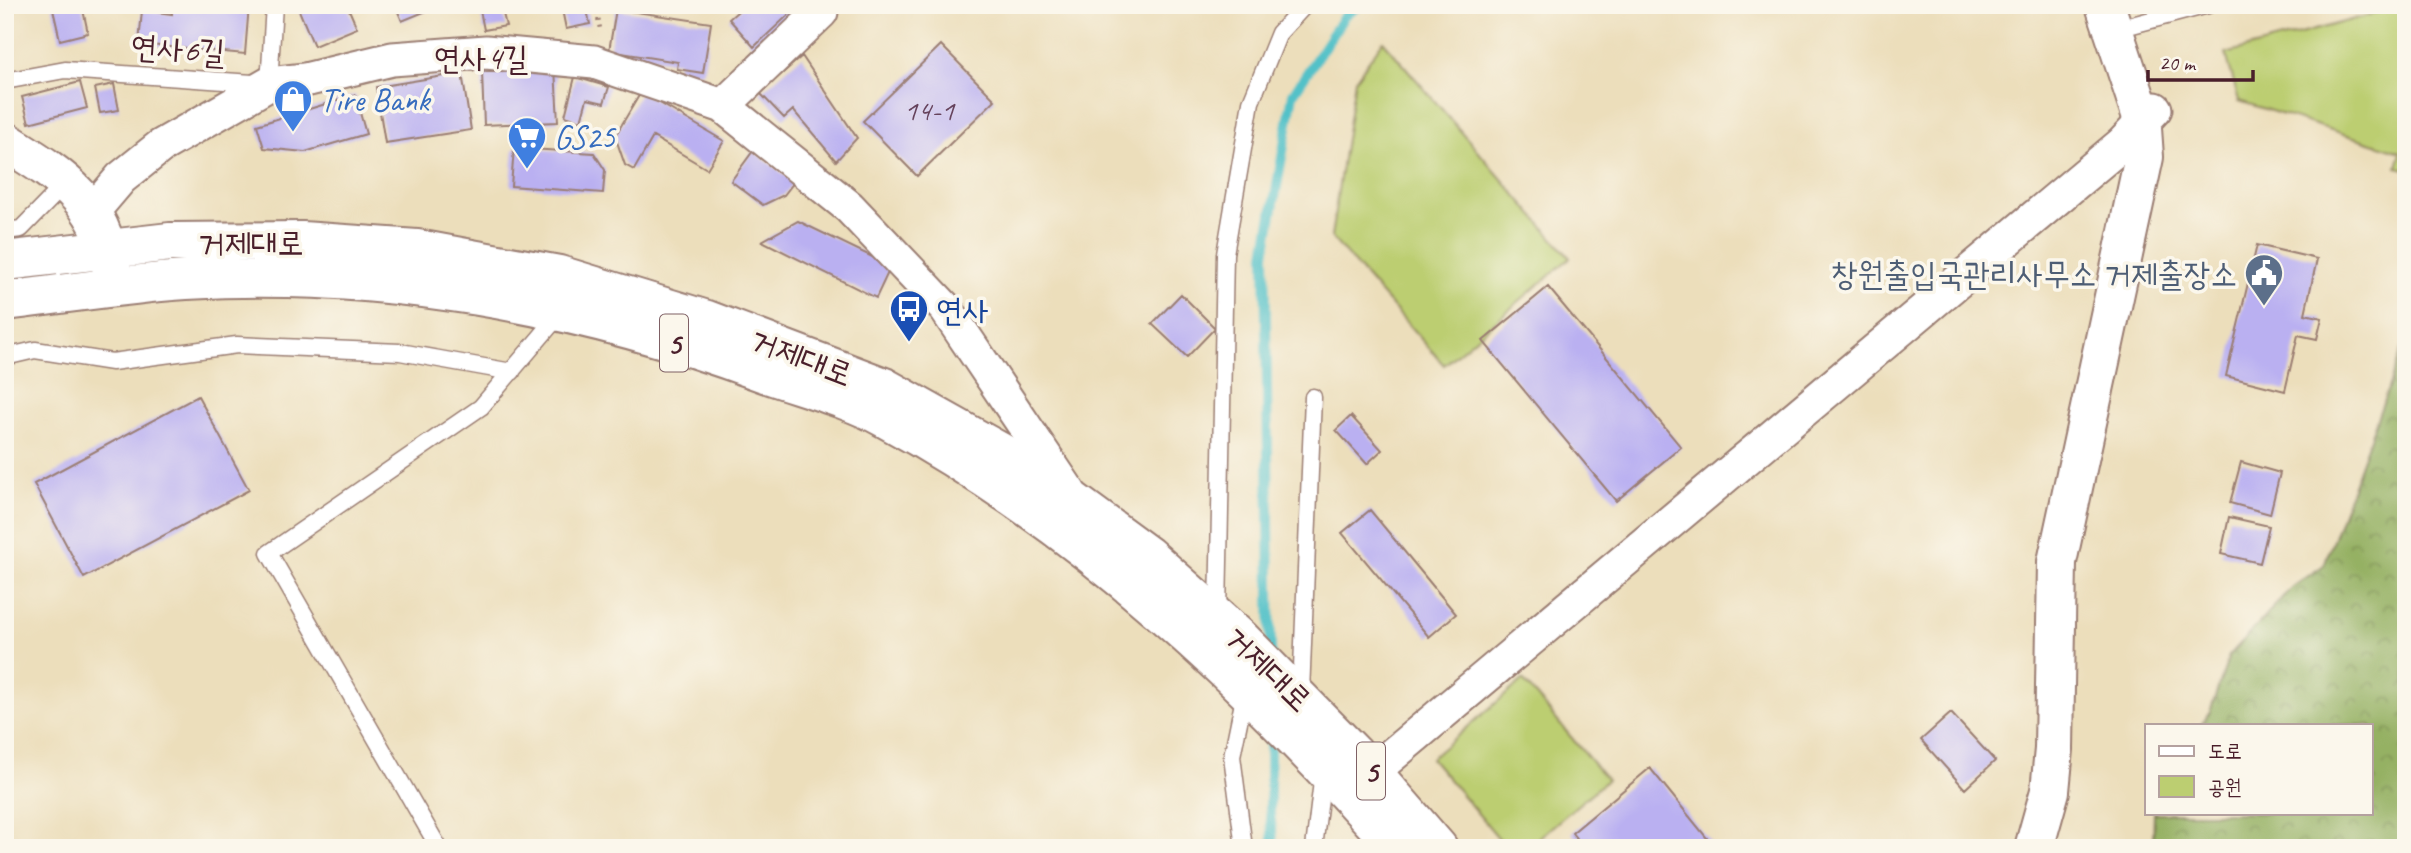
<svg xmlns="http://www.w3.org/2000/svg" width="2411" height="853" viewBox="0 0 2411 853" font-family="Caveat,'Poor Story',sans-serif">
<style>
.green{fill:#bcce71;stroke:#83764e;stroke-width:2}
.forest{fill:url(#forest-crowns);stroke:#706847;stroke-width:2}
.lines{fill:none;stroke-linecap:round;stroke-linejoin:round}
.stream{stroke:#53c1c8;stroke-width:10}
.building{fill:#bab0f1}
.service-casing{stroke:#9b7e73;stroke-width:19}
.minor-casing{stroke:#9b7e73;stroke-width:37}
.tertiary-casing{stroke:#9b7e73;stroke-width:42}
.primary-casing{stroke:#9b7e73;stroke-width:42}
.path{stroke:#9b7e73;stroke-width:4.5;stroke-dasharray:2 5;stroke-linecap:butt}
.service{stroke:#fff;stroke-width:16}
.minor{stroke:#fff;stroke-width:33}
.tertiary{stroke:#fff;stroke-width:38}
.primary{stroke:#fff;stroke-width:38}
.labels{text-anchor:middle;stroke-width:7;stroke-linejoin:round;paint-order:stroke}
.number-label{font-size:30px;fill:#66435c}
.shield{fill:#fbf7ec;stroke:#7f6065;stroke-width:2}
.shield-label{font-size:32px;font-weight:bold;fill:#4a1f2b}
.street-label{font-size:33px;fill:#4a1f2b;stroke:#fbf7ec}
.shop-label{font-size:33px;fill:#366cbe;stroke:#fbf7ec;text-anchor:start}
.service-label{font-size:33px;fill:#4e5e75;stroke:#fbf7ec;text-anchor:end}
.transit-label{font-size:33px;fill:#164399;stroke:#fbf7ec;text-anchor:start}
</style>
<defs>
<pattern id="forest-crowns" width="20" height="18" patternUnits="userSpaceOnUse" patternTransform="scale(1.75)"><rect width="20" height="18" fill="#95b163"/><path d="M2 6a3 3 0 1 1 6 0M12 15a3 3 0 1 1 6 0" fill="none" stroke="#7c8f52"/></pattern>
</defs>
<rect width="100%" height="100%" fill="#fbf7ec"/>
<filter id="ink" filterUnits="userSpaceOnUse"><feTurbulence type="fractalNoise" baseFrequency=".0143" numOctaves="2"/><feDisplacementMap in="SourceGraphic" scale="14" xChannelSelector="R" yChannelSelector="G"/><feConvolveMatrix kernelMatrix="1 2 1 2 8 2 1 2 1" color-interpolation-filters="sRGB"/></filter>
<filter id="wash" filterUnits="userSpaceOnUse"><feTurbulence type="fractalNoise" baseFrequency=".00686" numOctaves="4" result="noise"/><feDisplacementMap in="SourceGraphic" scale="28" xChannelSelector="R" yChannelSelector="G"/><feGaussianBlur stdDeviation="1.57" result="paint"/><feColorMatrix in="noise" values="0 0 0 0 0 0 0 0 0 0 0 0 0 0 0 0 0 1.4 0 .05"/><feComposite in="paint" operator="in"/></filter>
<g filter="url(#wash)">
<rect width="100%" height="100%" fill="#ecdebb"/>
<path class="green" d="M2406 5V169L2397 167 2401 152 2239 101 2226 54Z
M1383 41 1570 258 1444 365 1331 237 1355 80Z
M1523 680 1607 780 1527 848H1507L1431 758Z"/>
<path class="forest" d="M2406 339V848H2153L2154 813H2371V725H2201L2210 712 2229 656 2290 589 2324 565Z"/>
<g class="lines">
<path class="stream" d="M1271 655 1265 254 1293 94 1345 15 1360 5
M1270 727V814L1274 848"/>
</g>
<g id="blocks">
<path class="building" d="M52 5H82L88 33 60 40Z
M172 5H249L245 54 139 44 142 10 172 14Z
M305 5H347L357 28 314 46 298 8Z
M395 5H441L402 21Z
M479 5H501L506 26 484 30Z
M561 5H586L590 24 566 29Z
M745 5H799L754 47 729 19Z
M616 9 711 23 703 73 677 69 678 62 609 51Z
M941 45 995 100 917 176 863 121Z
M802 56 857 138 836 161 793 110 784 118 760 93Z
M555 68 558 122 484 125 482 72Z
M462 73 471 130 385 143 376 87Z
M575 77 609 87 604 103 587 99 581 121 565 116Z
M80 82 87 108 29 123 22 97Z
M114 84 119 110 100 113 95 88Z
M641 92 724 141 707 169 653 137 634 170 625 165 615 136Z
M355 95 366 134 305 152 264 148 257 125Z
M514 148 594 153 605 170 603 193 511 186Z
M753 151 794 182 784 195 763 205 731 181Z
M798 221 891 266 876 298 762 241Z
M2257 245 2317 259 2305 314 2322 318 2317 339 2298 335 2285 391 2226 376Z
M1548 287 1681 447 1616 501 1483 341Z
M1181 294 1215 328 1187 357 1152 324Z
M198 396 249 490 84 578 34 484Z
M1351 416 1382 450 1367 464 1336 430Z
M2241 462 2280 473 2270 514 2230 503Z
M1370 510 1456 614 1429 637 1342 533Z
M2229 517 2269 526 2260 563 2221 554Z
M1951 713 1995 761 1965 789 1921 740Z
M1650 768 1715 848H1584L1572 833Z"/>
</g>
</g>
<g filter="url(#ink)">
<use href="#blocks" fill-opacity="0" stroke="#9b7e73" stroke-width="2"/>
<g class="lines">
<g class="service-casing">
<path id="service" d="M2113 30 2208 5
M5 81 65 70 269 84 274 5
M5 231 21 229 66 183
M5 357 35 350 112 362 237 345 400 352 512 372
M1218 613 1225 254 1251 102 1279 33 1305 5
M1301 693 1313 397
M439 848 269 553 481 407 560 314
M1244 848 1232 756 1245 693
M1314 848 1323 773"/>
</g>
<g class="minor-casing">
<path id="minor" d="M723 106 849 207 946 309 1069 492
M93 211 121 178 161 146 269 84 305 80 392 59 486 52 594 62 723 106 821 12V5
M1372 772 2122 144 2155 109"/>
</g>
<g class="tertiary-casing">
<path id="tertiary" d="M5 141C66 179 104 203 113 279
M2034 848 2050 791 2054 749 2057 562 2144 157 2141 114 2105 5"/>
</g>
<g class="primary-casing">
<path id="primary" d="M5 261 170 242 302 241 417 249 559 275 707 320 884 387 1027 467 1147 555 1241 639 1300 699 1372 772 1438 848
M5 301C65 294 126 284 186 280 380 268 578 304 759 371 800 386 847 397 885 418 1084 526 1247 681 1397 848"/>
</g>
<path class="path" d="M596 5 600 29"/>
<use href="#service" class="service"/>
<use href="#minor" class="minor"/>
<use href="#tertiary" class="tertiary"/>
<use href="#primary" class="primary"/>
</g>
</g>
<defs>
<g id="shop-pin" transform="scale(2.0125)"><path d="M0 17L-7.5 6A9.5 9.5 0 1 1 7.5 6Z" fill="#3f7fe0" stroke="#fbf7ec"/><path d="M-5-2.5h2.3a2.7 3.5 0 0 1 5.4 0H5L5.5 6h-11ZM-1.5-2.5h3a1.5 2.3 0 0 0-3 0Z" fill="#fff"/></g>
<g id="supermarket-pin" transform="scale(2.0125)"><path d="M0 17L-7.5 6A9.5 9.5 0 1 1 7.5 6Z" fill="#3f7fe0" stroke="#fbf7ec"/><path d="M-6-5.5h2.5l.6 2H6L4.5 2H-2.5L-4.4-4H-6ZM-1.5 3.2a1.3 1.3 0 1 0 .1 0ZM3 3.2a1.3 1.3 0 1 0 .1 0Z" fill="#fff"/></g>
<g id="civic-pin" transform="scale(2.0125)"><path d="M0 17L-7.5 6A9.5 9.5 0 1 1 7.5 6Z" fill="#5c6f8a" stroke="#fbf7ec"/><path d="M-.6-6.5H3V-4.5H.6V-3L4-1V1h2V6H-6V1h2V-1L-.6-3ZM-1.2 2.5V6h2.4V2.5Z" fill="#fff"/></g>
<g id="bus-pin" transform="scale(2.0125)"><path d="M0 17L-7.5 6A9.5 9.5 0 1 1 7.5 6Z" fill="#1a4fb4" stroke="#fbf7ec"/><path d="M-5-6H5V4H4V6H2V4H-2V6H-4V4H-5ZM-3.5-4V0h7V-4ZM-3.5 1.2v1.5H-2V1.2ZM2 1.2v1.5H3.5V1.2Z" fill="#fff"/></g>
</defs>
<g fill-rule="evenodd">
<use href="#shop-pin" x="293" y="99"/>
<use href="#supermarket-pin" x="527" y="136"/>
<use href="#civic-pin" x="2264" y="273"/>
<use href="#bus-pin" x="909" y="309"/>
</g>
<g class="labels">
<g class="number-label">
<text x="929" y="120">14-1</text>
</g>
<g class="shield">
<rect x="660" y="314.5" width="28" height="57" rx="5"/>
<rect x="1357" y="742.5" width="28" height="57" rx="5"/>
</g>
<g class="shield-label">
<text x="674" y="354">5</text>
<text x="1371" y="782">5</text>
</g>
<g class="street-label">
<text transform="translate(178 48) rotate(4)" y="12">연사6길</text>
<text x="481" y="69">연사4길</text>
<text x="251" y="254">거제대로</text>
<text transform="translate(802 356) rotate(21)" y="12">거제대로</text>
<text transform="translate(1269 668) rotate(44)" y="12">거제대로</text>
</g>
<g class="shop-label">
<text x="320" y="111">Tire Bank</text>
<text x="554" y="148">GS25</text>
</g>
<g class="service-label">
<text x="2237" y="285">창원출입국관리사무소 거제출장소</text>
</g>
<g class="transit-label">
<text x="936" y="321">연사</text>
</g>
</g>
<rect width="2411" height="853" fill="none" stroke="#fbf7ec" stroke-width="28"/>
<rect x="2145" y="724" width="228" height="91" fill="#fbf7ec" stroke="#b4a19f" stroke-width="2"/>
<rect x="2159" y="746" width="35" height="10" fill="#ffffff" stroke="#b4a19f" stroke-width="2"/>
<text x="2208" y="758" font-size="21" fill="#4a1f2b">도로</text>
<rect x="2159" y="776" width="35" height="21" fill="#bcce71" stroke="#b4a19f" stroke-width="2"/>
<text x="2208" y="794" font-size="21" fill="#4a1f2b">공원</text>
<path d="M2148 70v10h105v-10" fill="none" stroke="#4a1f2b" stroke-width="3.5"/>
<text x="2159" y="70" font-size="21" fill="#4a1f2b" stroke="#fbf7ec" stroke-width="5" paint-order="stroke">20 m</text>
</svg>
